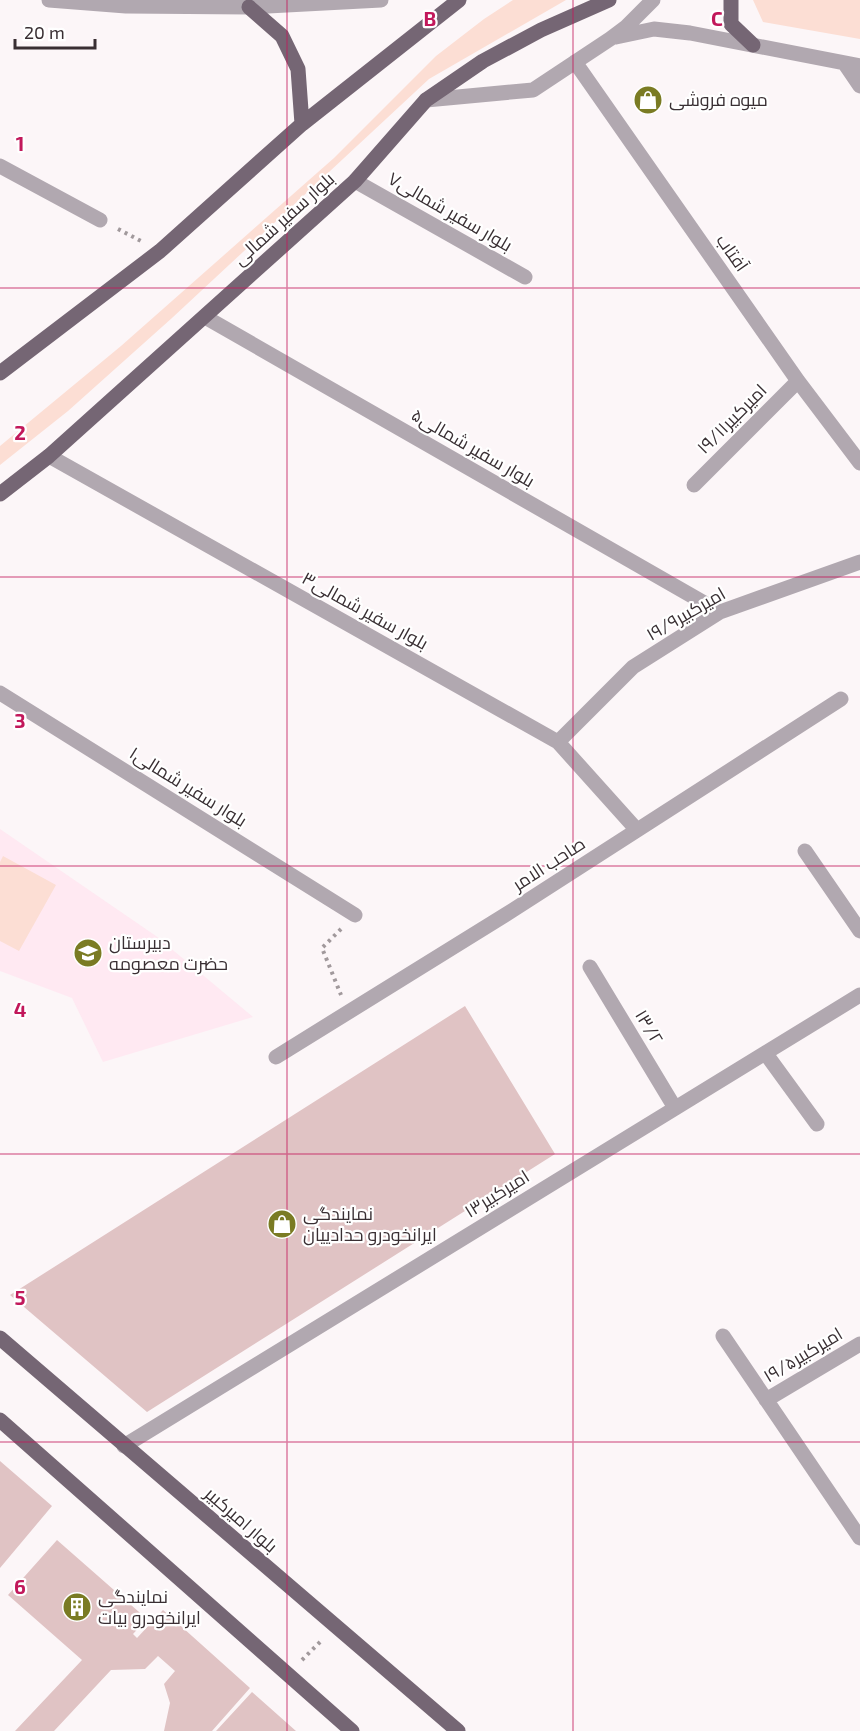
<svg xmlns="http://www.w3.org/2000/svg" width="860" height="1731" viewBox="0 0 860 1731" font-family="'Exo 2',Cairo,sans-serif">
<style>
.built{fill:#ffe9f2}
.green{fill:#fcded4}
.building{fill:#e0c3c4}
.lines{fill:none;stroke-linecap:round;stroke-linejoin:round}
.path{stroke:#a1999c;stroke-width:4;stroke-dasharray:3 4.5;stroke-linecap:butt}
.minor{stroke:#b1a8b0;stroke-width:15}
.major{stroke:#756674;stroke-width:15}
.grid{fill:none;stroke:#c2185b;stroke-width:1.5;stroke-opacity:0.55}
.labels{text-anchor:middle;stroke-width:4.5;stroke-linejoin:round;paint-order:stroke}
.poi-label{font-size:18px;fill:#392f33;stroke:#fff;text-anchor:start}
.street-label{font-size:18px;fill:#392f33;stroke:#fff}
.grid-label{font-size:20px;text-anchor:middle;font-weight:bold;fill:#c2185b;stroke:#fff;stroke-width:4.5;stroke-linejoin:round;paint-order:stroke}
</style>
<rect width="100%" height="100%" fill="#fcf6f8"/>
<path class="built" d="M0 829 156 936 253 1017 103 1062 72 998 0 971Z"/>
<path class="green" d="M513 0H566L429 79 172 318 68 411 0 465V446L121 346 334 158 436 56 484 19Z
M753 0H860V39L763 22Z
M3 856 56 885 19 951 0 941V862Z"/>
<path class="building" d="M465 1006 555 1154 147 1412 10 1295Z
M0 1461 52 1506 0 1568Z
M57 1540 147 1619 133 1634 137 1638 163 1610 250 1688 212 1731H164L170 1703 164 1684 175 1671 158 1656 145 1669 111 1670 54 1731H15L82 1660 8 1595Z
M252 1692 296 1731H216Z"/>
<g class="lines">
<path class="path" d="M118 229 141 241
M341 929 322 948 341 995
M302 1660 322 1640"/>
<path class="minor" d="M49 0 126 6 249 7 381 0
M616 37 654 29 690 33 860 66
M575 62 798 381 860 463
M845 64 860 86
M426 100 533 90 610 39 626 27 653 0
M0 166 100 220
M355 181 525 277
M205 317 720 612
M49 456 558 742 637 830
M694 485 798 381
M0 693 355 915
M558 742 633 667 720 612 860 562
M805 851 860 931
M590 967 675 1108
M766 1054 817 1124
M276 1057 513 910 841 699
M723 1336 860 1538
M766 1400 860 1344
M124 1446 860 995"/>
<path class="major" d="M731 0V24L753 45
M249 7 282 36 298 69 302 124
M0 373 160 251 302 124 459 0
M0 494 49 456 355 181 426 100 483 61 541 30 609 0
M0 1338 458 1731
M0 1420 352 1731"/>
</g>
<path class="grid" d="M287 0V1731M573 0V1731M0 288H860M0 577H860M0 866H860M0 1154H860M0 1442H860"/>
<defs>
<g id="shop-disc" transform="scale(1.5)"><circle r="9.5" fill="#7a7b23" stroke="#fff"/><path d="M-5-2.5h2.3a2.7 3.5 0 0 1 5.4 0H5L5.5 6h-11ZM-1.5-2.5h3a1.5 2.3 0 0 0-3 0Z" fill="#fff"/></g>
<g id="school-disc" transform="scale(1.5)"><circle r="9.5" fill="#7a7b23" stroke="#fff"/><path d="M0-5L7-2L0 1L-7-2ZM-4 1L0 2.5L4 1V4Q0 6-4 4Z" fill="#fff"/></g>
<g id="building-disc" transform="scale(1.5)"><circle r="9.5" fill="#7a7b23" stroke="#fff"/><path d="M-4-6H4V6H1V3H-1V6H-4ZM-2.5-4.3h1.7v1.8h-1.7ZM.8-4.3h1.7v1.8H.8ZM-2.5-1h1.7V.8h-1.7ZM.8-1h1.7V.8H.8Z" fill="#fff"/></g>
</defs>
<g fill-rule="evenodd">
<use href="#shop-disc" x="648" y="100"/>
<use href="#school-disc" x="88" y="953"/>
<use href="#shop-disc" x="282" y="1224"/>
<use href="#building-disc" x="77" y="1607"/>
</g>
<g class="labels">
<g class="poi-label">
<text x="669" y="106">میوه فروشی</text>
<text x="109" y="949">دبیرستان<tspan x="109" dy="21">حضرت معصومه</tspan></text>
<text x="303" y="1220">نمایندگی<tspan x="303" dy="21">ایرانخودرو حدادییان</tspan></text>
<text x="98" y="1603">نمایندگی<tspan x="98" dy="21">ایرانخودرو بیات</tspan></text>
</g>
<g class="street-label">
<text transform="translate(450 212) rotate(30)" y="6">بلوار سفیر شمالی۷</text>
<text transform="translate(284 219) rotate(-42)" y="6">بلوار سفیر شمالی</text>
<text transform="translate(732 253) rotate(55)" y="6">آفتاب</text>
<text transform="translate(732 419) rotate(-45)" y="6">امیرکبیر۱۹/۱۱</text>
<text transform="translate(473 448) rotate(30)" y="6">بلوار سفیر شمالی۵</text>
<text transform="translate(365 611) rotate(29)" y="6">بلوار سفیر شمالی۳</text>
<text transform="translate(686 614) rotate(-30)" y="6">امیرکبیر۱۹/۹</text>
<text transform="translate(188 787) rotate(32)" y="6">بلوار سفیر شمالی۱</text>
<text transform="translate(549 864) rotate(-33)" y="6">صاحب الامر</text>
<text transform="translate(649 1027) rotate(59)" y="6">۱۳/۲</text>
<text transform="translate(497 1194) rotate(-32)" y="6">امیرکبیر۱۳</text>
<text transform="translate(803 1355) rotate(-31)" y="6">امیرکبیر۱۹/۵</text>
<text transform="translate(241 1520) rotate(41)" y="6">بلوار امیرکبیر</text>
</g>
</g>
<g class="grid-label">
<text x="430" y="26">B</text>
<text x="717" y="26">C</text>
<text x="20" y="151">1</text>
<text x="20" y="440">2</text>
<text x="20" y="728">3</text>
<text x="20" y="1017">4</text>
<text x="20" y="1305">5</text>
<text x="20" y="1594">6</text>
</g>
<path d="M15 39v9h80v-9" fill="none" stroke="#392f33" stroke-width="3"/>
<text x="24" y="39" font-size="18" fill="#392f33" stroke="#ffffff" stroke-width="4.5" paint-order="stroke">20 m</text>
</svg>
